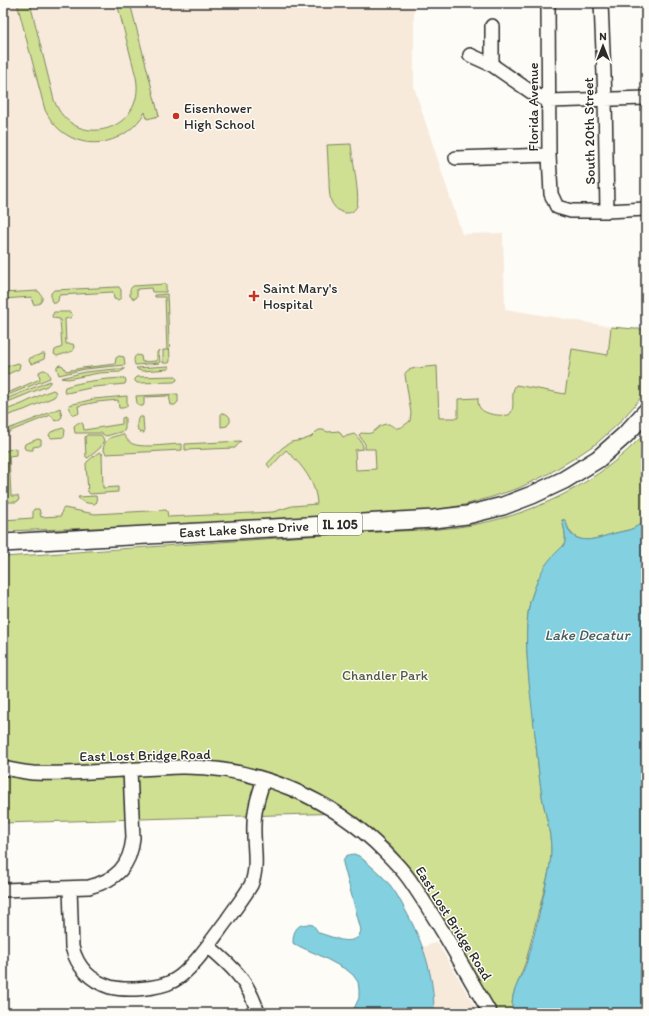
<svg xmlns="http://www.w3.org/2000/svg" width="649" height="1016" viewBox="0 0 649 1016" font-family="Itim,sans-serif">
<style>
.built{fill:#f7eadb}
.green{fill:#d0e093;stroke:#7e865f}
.water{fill:#83d1e0;stroke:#608f98}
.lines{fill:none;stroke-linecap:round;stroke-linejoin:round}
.minor-casing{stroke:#2b2b2b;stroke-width:16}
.major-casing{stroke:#2b2b2b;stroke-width:20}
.minor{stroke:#fdfcf7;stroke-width:13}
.major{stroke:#fdfcf7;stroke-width:17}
.poi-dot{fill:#c8321e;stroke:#fdfcf7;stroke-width:1.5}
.labels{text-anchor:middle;stroke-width:3;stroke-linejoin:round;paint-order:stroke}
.shield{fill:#fdfcf7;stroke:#6a6a68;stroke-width:1}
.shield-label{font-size:13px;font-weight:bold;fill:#2b2b2b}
.street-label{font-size:14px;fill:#2b2b2b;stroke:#fdfcf7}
.poi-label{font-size:14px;fill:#2b2b2b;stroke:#fdfcf7;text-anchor:start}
.park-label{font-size:14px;fill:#545845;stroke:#fdfcf7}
.water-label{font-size:15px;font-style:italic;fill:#455d61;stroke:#fdfcf7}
</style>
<rect width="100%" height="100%" fill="#fdfcf7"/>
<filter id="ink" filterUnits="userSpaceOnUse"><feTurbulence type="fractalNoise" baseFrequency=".025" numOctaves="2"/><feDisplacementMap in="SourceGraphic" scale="8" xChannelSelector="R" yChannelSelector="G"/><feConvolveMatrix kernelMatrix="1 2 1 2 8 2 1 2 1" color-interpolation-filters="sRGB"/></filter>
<g filter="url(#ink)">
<path class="built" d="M3 3H414V87L462 234 503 233 505 309 614 327 635 329H646V391L635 405 617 425 597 443 573 459 548 474 519 488 464 505 437 510 412 512 3 531Z
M437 942 479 1013H434V999L432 983 423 947Z"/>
<path class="green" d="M17 3H30L54 100C73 152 147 132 136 77L117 3H130L159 116 147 119 145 112C128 142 88 154 60 130 54 125 49 118 45 110Z
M351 144C352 157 360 196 357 206 355 210 352 213 347 213 340 213 334 208 331 201 329 194 329 186 329 179 328 168 328 157 327 145Z
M166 284V292H152L151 288 137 289V296L136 298 134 299 130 296V289L133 286Z
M117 287H119L121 290V298L118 300 114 299 113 292 59 295 58 301 56 303H53L51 300V293L54 290Z
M38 291C45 296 43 306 33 304L32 297 3 299V293Z
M167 294 170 361 169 363H163V350H167L165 297H155V295Z
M54 312H70L72 314V316L70 318 65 319 66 344H73L74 346 73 351 57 356 54 354 55 350 62 347 60 319 53 318 52 316Z
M611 327 635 329H646V391L635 405 617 425 597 443 573 459 548 474 519 488 492 497 464 505 437 510 412 512 316 517 188 525 3 531V520L33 518V511L34 509H39L41 517 61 516 62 510 64 508 95 514 166 510 167 511 168 517 273 512 292 506 317 504C316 482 302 465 286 450L270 468 267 464 282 448 291 442 303 440 311 437 316 432 319 430H323L328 432 339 431 343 437 354 434C359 438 363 443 363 449L355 450 356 470 376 469 375 449H365V444L359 435 361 433C364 433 368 434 371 433 379 429 378 424 389 424 389 424 394 427 395 428 400 429 406 424 410 421L411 413 405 375C405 374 405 373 406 372 409 367 431 367 437 366L439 418H458V399L478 398C478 402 478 406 480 408 485 415 501 416 509 415 517 408 509 393 516 385L565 394 572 349 608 355Z
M159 350 160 363 135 365C134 361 133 357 137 355L141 356 142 362 157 361V352Z
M42 354H45L44 359 32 364 30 363 29 360 30 358Z
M119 356 124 357 125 365 85 369 59 375 57 369V366L60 365 63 366 66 371 82 368 115 364 116 358Z
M18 363 20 364 19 369 8 374H6V367Z
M169 366V369L142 371 138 370 136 368Z
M115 369H125L120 372 99 373 68 379 61 378 85 372Z
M43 370C48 370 49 374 50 378L3 397V395L40 379 39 372Z
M174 376H176L177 380 174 382 137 383 135 381V379L137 377Z
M123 378 126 380V381L125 384 94 387 67 393H65L64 391 65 387C84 381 104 379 123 378Z
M50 381V383L47 386 3 404V400Z
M53 390 55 391 56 394 54 397 24 410 3 417V411L22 404 45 393Z
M178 394V402L175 405H171L169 396 144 397V404L143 406H139L137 403 136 396Z
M127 396V406L123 408H119L118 400 97 402 78 406 79 413C77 415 73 415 71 413L69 405 94 399Z
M60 408 62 417 60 419 55 421 51 415 3 434V431L32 420Z
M221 413C227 413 231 416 230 422L227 426 221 427Z
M125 417V429L124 431 106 436 101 433H75L74 426C77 423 80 421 83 424L84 430 122 424V418Z
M139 417H143L144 433 139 432C137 429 136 421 139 417Z
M63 428 65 430 64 437 52 438 50 437 49 435 51 432Z
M646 432V519C642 522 638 526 634 528 628 531 622 531 616 533 602 536 584 546 572 534 568 530 567 524 565 520H562C564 528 567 538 564 545 546 563 537 578 530 602 522 637 530 685 534 720 536 745 538 771 542 796 545 814 551 832 551 850 551 857 550 864 549 871L526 961 513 995 512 1005 513 1013H498L426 891 411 869 390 845 345 813 3 823V557C95 551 187 544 279 538 319 535 360 533 400 531 426 530 452 529 477 524 541 512 602 480 646 432Z
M123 434C126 437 127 441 131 443 140 449 170 444 182 444V450L106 454 103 449C106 436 111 438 123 434Z
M87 435H101L102 436 104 440 100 448 88 458 86 457 85 437Z
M38 439 41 440V445L39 446 33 447V450H28L25 449 24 447 25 444Z
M241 441 235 448 185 450V444Z
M14 448 16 449V455L9 456 11 496H18L19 499 18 501 16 502H3V452Z
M99 452 103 454H102L103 488 118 487V492L90 494 88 492 86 464 87 462Z
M96 496 97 502 94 504C88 503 81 503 78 497Z"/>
<path class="water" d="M646 519V1013H513C509 992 521 980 527 961 536 931 542 901 549 871 550 864 551 857 551 850 551 832 545 814 542 796 538 773 537 749 534 726 530 689 522 638 530 602 534 589 539 574 547 563 552 556 558 551 564 545 567 537 564 528 562 520H565C567 524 568 530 571 534 584 546 602 536 616 533 622 531 628 531 634 528 638 526 642 522 646 519Z
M354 854 359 856C370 865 381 874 390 885 398 895 403 906 409 917 425 948 434 977 434 1013H352L359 998V989L358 982 353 975 347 970 319 955 294 944 293 943C293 929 298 922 313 925L319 933 341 940C347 941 355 941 359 936L361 930 343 863C344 855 347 855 354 854Z"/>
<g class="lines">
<g class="minor-casing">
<path id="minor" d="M601 3 605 99 607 211
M548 5 549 155 551 194 557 207 571 211H607L646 209
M492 26V65
M470 55 492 65 534 94 549 101 646 98
M456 158 549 155
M3 768C13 770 23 772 33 773 52 774 71 773 90 772 120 770 150 768 181 767 256 766 332 798 385 852 393 860 402 869 409 879 421 896 432 914 443 932 459 959 474 986 490 1013
M70 888 72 947C77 966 90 981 110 987 126 991 158 989 173 981 191 972 214 937 227 920 235 908 244 897 251 885 259 867 253 845 254 825 254 809 259 794 264 779
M3 890 89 887C116 880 130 867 133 838L130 770
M208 946C232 966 249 982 258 1013"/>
</g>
<g class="major-casing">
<path id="major" d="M3 543 434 519 467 515 503 506 532 495 564 480 598 459 625 435 646 412"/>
</g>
<use href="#minor" class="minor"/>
<use href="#major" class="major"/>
</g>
</g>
<g class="poi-dot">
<circle cx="176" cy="116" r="4"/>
<path d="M252 290h4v4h4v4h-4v4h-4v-4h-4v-4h4z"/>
</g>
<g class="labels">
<rect class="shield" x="318" y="513" width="44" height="22" rx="3"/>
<g class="shield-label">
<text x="340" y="529">IL 105</text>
</g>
<g class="street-label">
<text transform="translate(533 107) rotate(-90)" y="5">Florida Avenue</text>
<text transform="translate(589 131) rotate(-91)" y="5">South 20th Street</text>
<text transform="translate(244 529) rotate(-3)" y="5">East Lake Shore Drive</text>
<text transform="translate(145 755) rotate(-1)" y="5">East Lost Bridge Road</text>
<text transform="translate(454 923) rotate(58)" y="5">East Lost Bridge Road</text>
</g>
<g class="poi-label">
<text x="184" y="113">Eisenhower<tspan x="184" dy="16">High School</tspan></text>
<text x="263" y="293">Saint Mary's<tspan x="263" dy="16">Hospital</tspan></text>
</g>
<g class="park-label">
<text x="385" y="680">Chandler Park</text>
</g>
<g class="water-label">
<text x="587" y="640">Lake Decatur</text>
</g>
</g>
<rect width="649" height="1016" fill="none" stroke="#fdfcf7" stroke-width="16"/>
<rect x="8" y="8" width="633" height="1000" fill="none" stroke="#2b2b2b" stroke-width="1.5" filter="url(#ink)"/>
<g transform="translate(603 46)" stroke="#fdfcf7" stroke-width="3" paint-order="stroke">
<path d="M0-3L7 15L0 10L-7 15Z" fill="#2b2b2b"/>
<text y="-6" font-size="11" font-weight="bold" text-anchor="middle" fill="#2b2b2b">N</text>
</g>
</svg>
